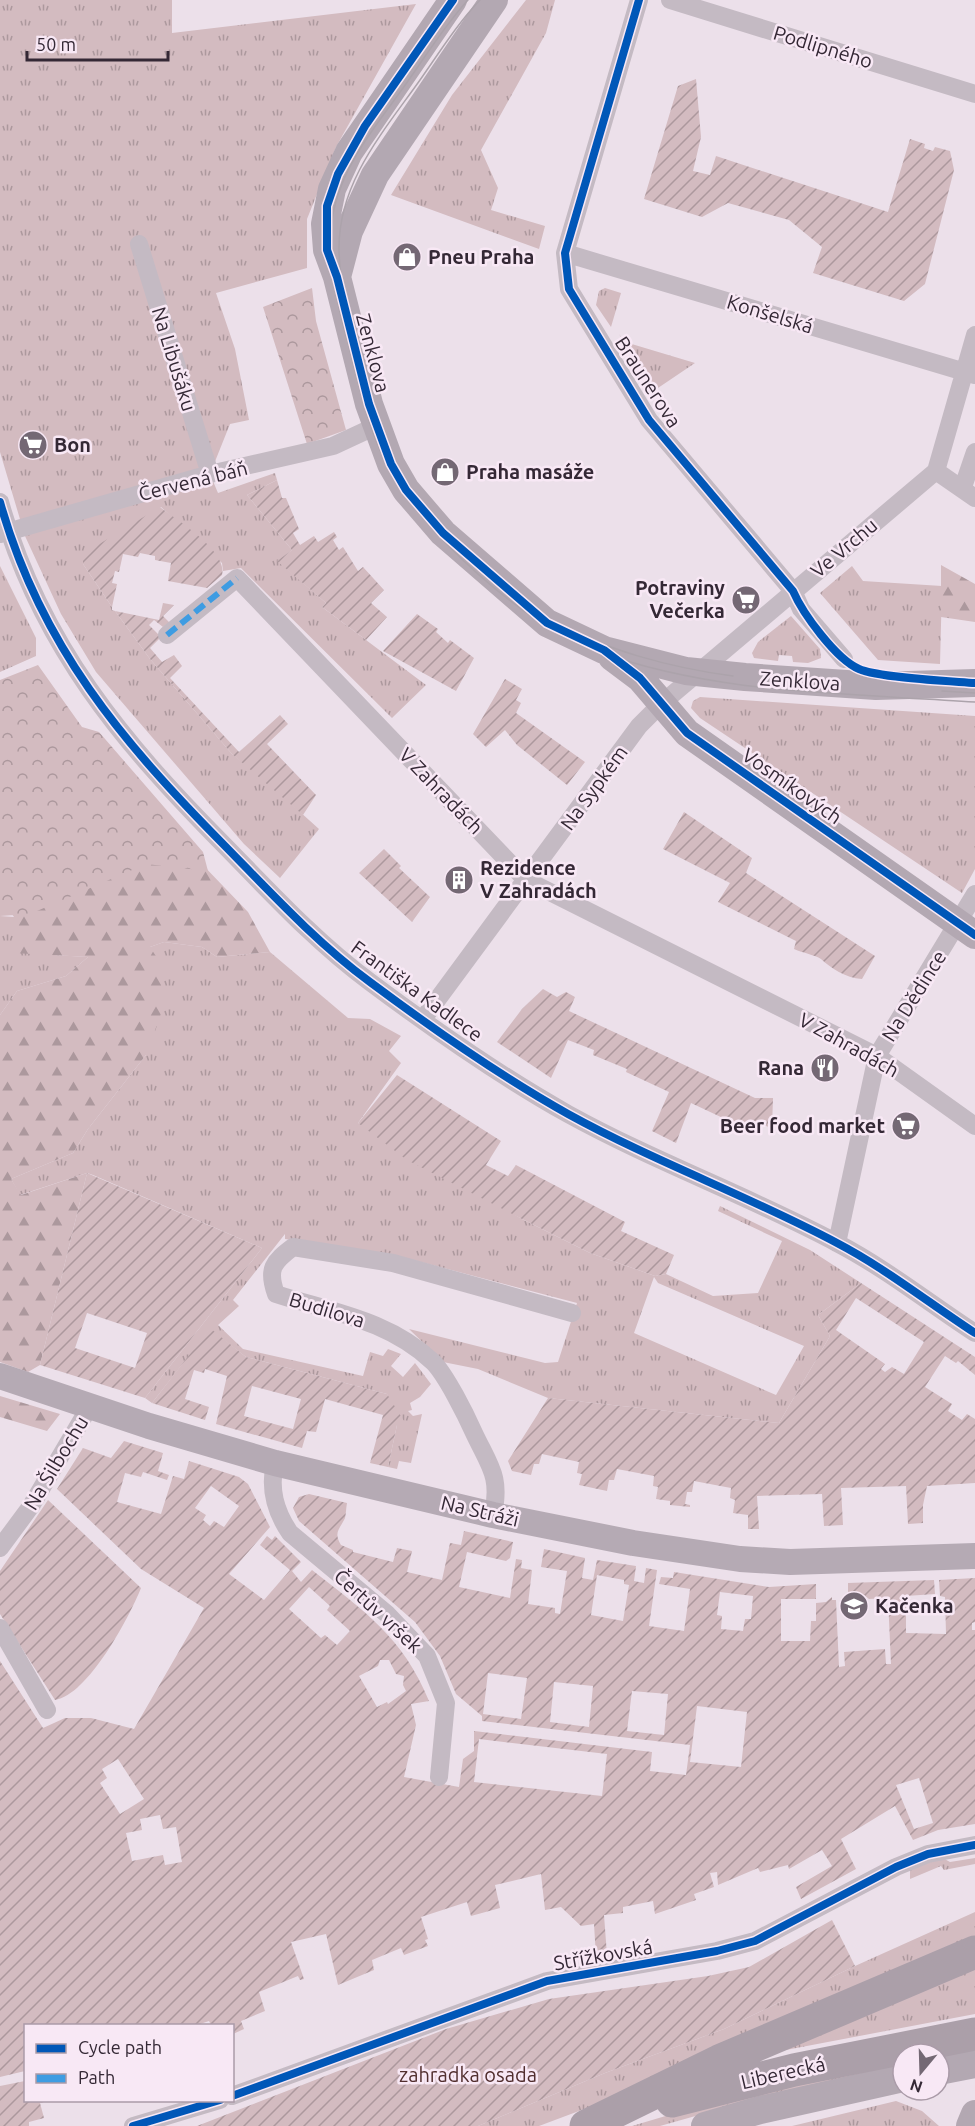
<svg xmlns="http://www.w3.org/2000/svg" width="975" height="2126" viewBox="0 0 975 2126" font-family="Ubuntu,sans-serif">
<style>
.grass{fill:url(#grass-tufts);fill-rule:evenodd}
.forest{fill:url(#forest-firs)}
.park{fill:url(#park-crowns)}
.garden{fill:url(#garden-furrows);fill-rule:evenodd}
.lines{fill:none;stroke-linecap:round;stroke-linejoin:round}
.street{stroke:#c4bac3;stroke-width:18}
.secondary{stroke:#b5aab4;stroke-width:26}
.primary{stroke:#b3a8b2;stroke-width:28}
.highway{stroke:#ab9fa9;stroke-width:33}
.tram{stroke:#aca3ab;stroke-width:1.5}
.quiet{stroke:#3e9ce2;stroke-width:6;stroke-dasharray:12 6;stroke-linecap:butt}
.cycleway-casing{stroke:#f8e8f5;stroke-width:11}
.cycleway{stroke:#0057b8;stroke-width:8}
.labels{text-anchor:middle;stroke-width:5;stroke-linejoin:round;paint-order:stroke}
.street-label{font-size:20px;fill:#342835;stroke:#f8e8f5}
.poi-label{font-size:20px;font-weight:bold;fill:#342835;stroke:#f8e8f5;text-anchor:start}
.park-label{font-size:20px;fill:#512e2e;stroke:#f8e8f5}
</style>
<defs>
<pattern id="grass-tufts" width="24" height="20" patternUnits="userSpaceOnUse" patternTransform="scale(1.5)"><rect width="24" height="20" fill="#d3bbc0"/><path d="M3 7l-1-3M5 7V3M7 7l1-3M15 17l-1-3M17 17v-4M19 17l1-3" fill="none" stroke="#ac989d"/></pattern>
<pattern id="forest-firs" width="22" height="20" patternUnits="userSpaceOnUse" patternTransform="scale(1.5)"><rect width="22" height="20" fill="#d3bbc0"/><path d="M5 1l3.5 6h-7zM16 11l3.5 6h-7z" fill="#ac989d"/></pattern>
<pattern id="park-crowns" width="20" height="18" patternUnits="userSpaceOnUse" patternTransform="scale(1.5)"><rect width="20" height="18" fill="#d3bbc0"/><path d="M2 6a3 3 0 1 1 6 0M12 15a3 3 0 1 1 6 0" fill="none" stroke="#ac989d"/></pattern>
<pattern id="garden-furrows" width="10" height="10" patternUnits="userSpaceOnUse" patternTransform="scale(1.5)"><rect width="10" height="10" fill="#d3bbc0"/><path d="M-1 1l2-2M0 10L10 0M9 11l2-2" fill="none" stroke="#ac989d"/></pattern>
</defs>
<rect width="100%" height="100%" fill="#ece0ea"/>
<path class="grass" d="M0 0H172V33L416 4 336 147 307 219V268L216 293 235 349 249 420 230 424 210 474 218 493 275 473 277 480 247 495 292 550 278 561 326 603 322 607 426 685 392 718 241 568 223 571 222 563 161 507 83 564 112 607V610L115 611 150 659 232 754 259 775 319 829 280 878 244 844 96 672 61 614 25 536 0 452Z
M526 0H555L546 33 481 150 498 188 491 210 545 226 539 249 391 195 452 95Z
M605 288 621 293 611 327 596 305 599 291Z
M619 334 625 342 695 363 655 390Z
M0 566 36 638V656L0 672Z
M852 566 863 581 942 586 940 664 878 660 820 593Z
M791 616 820 649 821 658 808 663 793 662 792 656 779 655 778 661 754 658 752 653 758 642Z
M700 697 975 716V869L962 893 700 718 691 708 693 701Z
M0 916 14 917 54 955 88 957 66 976 17 991 0 1015Z
M164 942 202 947 217 957 270 952 348 1018 370 1019 401 1036 389 1051 401 1063 358 1123 522 1219 590 1253 655 1276 666 1274 713 1296 758 1293 782 1241 718 1211 720 1206 810 1250 861 1283 818 1315 830 1336 779 1423 548 1398 478 1369 443 1362 409 1329 545 1363 558 1362 577 1303 398 1256 285 1239V1234L233 1300 239 1306 218 1325 243 1349 363 1376 370 1352 383 1356 388 1349 401 1354 391 1366 403 1377 415 1363 431 1384 420 1397 410 1403 412 1410 408 1411 413 1416 422 1414 411 1463 399 1461 397 1469 388 1467 397 1425 387 1394 246 1357 210 1329 152 1403 145 1398 262 1248 93 1175 87 1173 20 1195 11 1179 73 1153 88 1129 146 1055 150 947ZM654 1277 658 1283 804 1346 776 1395 634 1333Z
M941 1857 950 1862 975 1858V1864L944 1870 941 1866 910 1879V1868Z
M975 1912V1941L603 2102 539 2126H478L605 2073 724 2029 855 1966Z
M975 1968V2014L770 2053Z
M903 2065 738 2104 660 2126H632L736 2095Z
M896 2101 922 2111 939 2126H792Z"/>
<path class="forest" d="M941 565 975 584V622L941 617Z
M175 836 248 912 270 952 217 957 202 947 164 942 150 947 161 964 162 1011 146 1055 88 1129 73 1153 11 1179 21 1195 87 1173 40 1365 28 1372 0 1362V1015L17 991 66 976 88 957 13 953 14 917 1 899 0 888Z
M0 1396 60 1414 47 1431 0 1417Z"/>
<path class="park" d="M312 288 316 321 346 430 307 444 263 307Z
M38 665 82 727 99 732 203 852 208 871 146 864 30 914 0 916V680Z"/>
<path class="garden" d="M696 79 701 137 693 171 710 175 716 156 888 212 910 139 925 144 924 148 933 151 935 147 950 151 954 170 925 284 904 301 813 273 822 247 789 220 728 203 702 217 644 199 678 86Z
M277 480 282 498H286L299 529 293 533 300 545 314 536 318 542 334 532 337 537 333 540 339 550 343 547 358 571 363 567 384 590 371 603 387 617 366 640 322 607 326 603 277 561 292 550 247 495Z
M160 507C178 521 228 551 222 575L207 588 168 581 171 563 155 560V556L140 553 138 557 123 554 119 572 115 571 112 583 117 584 112 607 83 564V554Z
M163 603 174 605 163 616 170 623 163 627 154 620 149 625 161 637 150 648 162 662 174 655 182 666 170 678 239 752 280 715 288 724 267 744 316 795 303 815 232 754 150 659 115 611 159 620Z
M417 614 438 629 436 632 448 643 450 640 474 658 456 691 383 651Z
M505 679 522 689 516 700 521 703 516 713 585 762 567 785 517 745 505 730 486 747 473 734Z
M684 812 752 858 746 873 875 956 862 979C845 978 831 968 821 959 815 955 803 953 794 949L796 941 718 902 730 883 663 849Z
M384 849 401 866 399 868 430 897 412 922 359 873Z
M543 989 557 997 566 992 575 997 569 1011 755 1098H773L772 1128 760 1124 757 1134 691 1103 676 1143 652 1131 669 1092 626 1072 627 1069 593 1055 594 1050 568 1040 551 1078 497 1042 522 1009Z
M397 1075 501 1141 486 1165 508 1176 516 1165 625 1222 621 1231 674 1255 666 1274 655 1276 590 1253 522 1219 407 1160 358 1123Z
M87 1173 262 1248 145 1398 40 1365ZM87 1313 147 1333 135 1368 75 1348Z
M861 1283 975 1357V1375L958 1361 956 1363 945 1356 925 1387 952 1404 948 1411 962 1420 967 1414 975 1419V1483L927 1486 923 1505V1523L908 1524 906 1486 841 1488 843 1525 824 1526 822 1494 757 1496 759 1529H748V1515L733 1513 735 1500 730 1498 731 1488 694 1481 692 1492H687L685 1504 690 1505V1507L670 1505V1501L656 1499 658 1487 653 1486 654 1476 617 1469 614 1480H609L607 1491 579 1485 582 1474 577 1473 579 1462 542 1454 539 1464H534L531 1475 512 1471 508 1461 548 1398 779 1423 830 1336 818 1315ZM856 1298 924 1342 904 1374 892 1367 885 1372 881 1369 885 1364 836 1330Z
M210 1328 246 1357 387 1394 404 1421 397 1425 388 1467 370 1463 383 1415 325 1399 316 1432 307 1431 302 1448 216 1424 227 1376 205 1369 204 1373 194 1370 185 1399 209 1407 205 1420 152 1403ZM252 1386 301 1399 293 1429 244 1416Z
M124 1441 163 1453 158 1471 169 1475 167 1480 143 1472 141 1477 125 1473 117 1502 161 1514 173 1476 184 1479 189 1461 239 1477 248 1484 270 1527 229 1574 264 1600 290 1570 260 1545 267 1536 272 1540 275 1536 301 1562 292 1571 301 1582 312 1570C364 1611 403 1637 429 1701L411 1704 416 1725 404 1777 459 1787 463 1759 474 1751V1731L652 1752 650 1771 686 1775 690 1745 482 1721V1716L456 1694 440 1656 415 1622 299 1521 293 1508 299 1497 309 1494 347 1503C346 1508 346 1514 345 1518 340 1529 333 1532 341 1545L353 1550V1552L393 1562 397 1548 412 1551 407 1572 442 1580 450 1543 461 1545 464 1531 513 1542 510 1558 506 1561 467 1552 459 1587 510 1598 516 1559 522 1560 521 1568 532 1570 528 1604 555 1608V1613L560 1614 567 1571 541 1567 544 1549 585 1558 582 1578 593 1580 597 1560 636 1566 634 1581 644 1583 646 1568 657 1570 649 1626 684 1631 690 1589 659 1584 661 1577 673 1578 674 1572 769 1587 816 1584V1599H781V1641H810L811 1621H816V1603L826 1602 832 1597V1600H836L839 1667 845 1666 844 1652 885 1649 886 1664H891L888 1598 869 1599 864 1595H859L854 1601H848V1583L934 1580 935 1594 906 1596V1633L946 1634 945 1597 940 1596 939 1580 975 1578V1622L972 1623V1630H975V1824L938 1830 913 1840 895 1806 841 1839 856 1869 801 1899 796 1887 832 1866 822 1850 789 1869 788 1865 760 1872 758 1868 718 1885 717 1872 710 1873 714 1887 694 1894 696 1900 655 1914 653 1901 623 1907V1913L604 1915 607 1955 596 1957 594 1924 581 1926 561 1907 545 1910 541 1874 495 1885 500 1908 471 1916 467 1902 421 1917 428 1939 425 1940 428 1946 404 1955 401 1948 372 1960 374 1970 338 1985 326 1934 291 1942 304 1979 300 1980 298 1976 259 1992 265 2011 241 2021 244 2029 233 2034 232 2026 211 2025 209 2021 194 2026H26L25 2071 0 2077V1661L43 1728 65 1718H91L134 1729 204 1608 141 1569 57 1489 83 1448 111 1458ZM211 1486 239 1506 224 1527 214 1521 210 1526 203 1520 206 1515 195 1508ZM597 1575 624 1580V1584L629 1585 623 1621 591 1615ZM309 1587 330 1606 327 1610 350 1631 337 1645 325 1635 321 1638 289 1609ZM720 1592 753 1596 751 1619H745L743 1631 721 1629 722 1616 717 1615ZM380 1660H389L396 1674 404 1676 403 1685 406 1691 388 1704 387 1702 377 1707 359 1676 378 1666ZM488 1673 527 1678 521 1719 483 1714ZM554 1682 593 1686 589 1727 550 1722ZM632 1691 668 1694 664 1735 627 1731ZM697 1706 747 1712 741 1767 690 1762ZM479 1739 607 1754 602 1796 474 1782ZM118 1759 144 1799 120 1814 100 1783 107 1778 102 1769ZM919 1778 933 1823 914 1829 896 1785ZM160 1815 163 1829 176 1827 182 1862 165 1865 163 1855 132 1861 126 1833 142 1830 140 1819Z
M48 1500 141 1588C129 1618 88 1695 55 1700L0 1614V1571Z
M832 1920 855 1966 724 2029 605 2073 478 2126H197L446 2029 549 1999 708 1976 749 1967Z
M25 2081 26 2100 47 2101 40 2103 44 2118 29 2122V2126H0V2086Z"/>
<g class="lines">
<path class="street" d="M639 0 565 253 569 289 649 420 793 591 801 609 844 659
M670 0 975 94
M139 244 210 474
M565 253 975 375
M936 471 975 335
M936 471 975 498
M963 487 975 452
M0 502C40 645 123 743 225 846 271 893 317 943 370 982 433 1029 500 1076 568 1114 655 1162 749 1196 837 1243 885 1268 929 1303 975 1333
M0 534 210 474 333 446 376 426
M167 635 237 578 526 880 877 1056 975 1126
M423 1019 639 726 661 704 936 471
M837 1243 877 1056 975 894
M275 1463C269 1489 275 1511 290 1533L387 1614 427 1656 446 1703 439 1777
M493 1515C501 1476 490 1467 474 1433 466 1415 446 1375 433 1362 389 1320 331 1312 276 1294 267 1269 273 1262 293 1247L393 1263 572 1313
M0 1548 31 1506 90 1406
M0 1628 47 1710
M232 2096 547 1981 717 1951 755 1941 896 1867 928 1854 975 1845
M133 2126 220 2100"/>
<path class="secondary" d="M0 1376 149 1426 275 1463 493 1515 633 1543 740 1559 790 1562 975 1556"/>
<path class="primary" d="M453 0 349 152 332 189 325 224 327 250 337 277 369 404 391 464 406 490 443 533 547 623 604 650 686 671 745 677 876 686 975 683
M337 277 349 231 375 175 494 0
M612 657 640 678 687 733 975 935
M939 2071 975 2064
M705 2126 760 2110 903 2078
M970 2126 975 2114"/>
<path class="highway" d="M672 2101 794 2070 975 2034
M586 2126 719 2061 975 1952"/>
<path class="tram" d="M468 0C445 25 427 54 408 81 380 121 345 160 334 209 324 256 336 298 348 343 359 385 368 429 388 467 423 533 524 625 594 650 715 695 847 693 975 702
M431 515C394 475 378 423 365 372 354 332 339 290 339 248 339 181 384 131 420 80 439 53 457 24 480 0
M490 571C508 587 529 607 550 619 603 650 672 668 733 676
M942 691 975 693"/>
<path class="quiet" d="M167 635 237 578"/>
<g class="cycleway-casing">
<path id="cycleway" d="M453 0 365 126 338 174 327 206V250L337 277 369 404 391 464 406 490 443 533 547 623 604 650 640 678 687 733 975 935
M639 0 565 253 569 289 649 420 793 591C803 614 836 659 859 669 880 678 949 681 975 683
M0 502C40 645 123 743 225 846 271 893 317 943 370 982 433 1029 500 1076 568 1114 655 1162 749 1196 837 1243 885 1268 929 1303 975 1333
M232 2096 547 1981 717 1951 755 1941 896 1867 928 1854 975 1845
M133 2126 220 2100"/>
</g>
<use href="#cycleway" class="cycleway"/>
</g>
<defs>
<g id="shop-disc" transform="scale(1.5)"><circle r="9.5" fill="#746874" stroke="#f8e8f5"/><path d="M-5-2.5h2.3a2.7 3.5 0 0 1 5.4 0H5L5.5 6h-11ZM-1.5-2.5h3a1.5 2.3 0 0 0-3 0Z" fill="#fff"/></g>
<g id="supermarket-disc" transform="scale(1.5)"><circle r="9.5" fill="#746874" stroke="#f8e8f5"/><path d="M-6-5.5h2.5l.6 2H6L4.5 2H-2.5L-4.4-4H-6ZM-1.5 3.2a1.3 1.3 0 1 0 .1 0ZM3 3.2a1.3 1.3 0 1 0 .1 0Z" fill="#fff"/></g>
<g id="building-disc" transform="scale(1.5)"><circle r="9.5" fill="#746874" stroke="#f8e8f5"/><path d="M-4-6H4V6H1V3H-1V6H-4ZM-2.5-4.3h1.7v1.8h-1.7ZM.8-4.3h1.7v1.8H.8ZM-2.5-1h1.7V.8h-1.7ZM.8-1h1.7V.8H.8Z" fill="#fff"/></g>
<g id="restaurant-disc" transform="scale(1.5)"><circle r="9.5" fill="#746874" stroke="#f8e8f5"/><path d="M-5-6h1v4h1v-4h1v4h1v-4h1v5L-1.5 .5V6h-2V.5L-5-1ZM5-6V6H3V1.5H1.5Q1.5-4 5-6Z" fill="#fff"/></g>
<g id="school-disc" transform="scale(1.5)"><circle r="9.5" fill="#746874" stroke="#f8e8f5"/><path d="M0-5L7-2L0 1L-7-2ZM-4 1L0 2.5L4 1V4Q0 6-4 4Z" fill="#fff"/></g>
</defs>
<g fill-rule="evenodd">
<use href="#shop-disc" x="407" y="257"/>
<use href="#supermarket-disc" x="33" y="445"/>
<use href="#shop-disc" x="445" y="472"/>
<use href="#supermarket-disc" x="746" y="600"/>
<use href="#building-disc" x="459" y="880"/>
<use href="#restaurant-disc" x="825" y="1068"/>
<use href="#supermarket-disc" x="906" y="1126"/>
<use href="#school-disc" x="854" y="1606"/>
</g>
<g class="labels">
<g class="street-label">
<text transform="translate(823 47) rotate(17)" y="7">Podlipného</text>
<text transform="translate(770 314) rotate(17)" y="7">Konšelská</text>
<text transform="translate(373 353) rotate(75)" y="7">Zenklova</text>
<text transform="translate(174 359) rotate(73)" y="7">Na Libušáku</text>
<text transform="translate(648 382) rotate(57)" y="7">Braunerova</text>
<text transform="translate(193 481) rotate(-14)" y="7">Červená báň</text>
<text transform="translate(844 548) rotate(-40)" y="7">Ve Vrchu</text>
<text transform="translate(800 681) rotate(4)" y="7">Zenklova</text>
<text transform="translate(792 786) rotate(35)" y="7">Vosmíkových</text>
<text transform="translate(594 788) rotate(-54)" y="7">Na Sypkém</text>
<text transform="translate(441 791) rotate(46)" y="7">V Zahradách</text>
<text transform="translate(417 991) rotate(36)" y="7">Františka Kadlece</text>
<text transform="translate(914 996) rotate(-58)" y="7">Na Dědince</text>
<text transform="translate(849 1045) rotate(29)" y="7">V Zahradách</text>
<text transform="translate(327 1310) rotate(17)" y="7">Budilova</text>
<text transform="translate(56 1463) rotate(-59)" y="7">Na Šilbochu</text>
<text transform="translate(480 1511) rotate(13)" y="7">Na Stráži</text>
<text transform="translate(378 1611) rotate(43)" y="7">Čertův vršek</text>
<text transform="translate(603 1955) rotate(-10)" y="7">Střížkovská</text>
<text transform="translate(783 2073) rotate(-13)" y="7">Liberecká</text>
</g>
<g class="poi-label">
<text x="428" y="264">Pneu Praha</text>
<text x="54" y="452">Bon</text>
<text x="466" y="479">Praha masáže</text>
<text x="725" y="595" text-anchor="end">Potraviny<tspan x="725" dy="23">Večerka</tspan></text>
<text x="480" y="875">Rezidence<tspan x="480" dy="23">V Zahradách</tspan></text>
<text x="804" y="1075" text-anchor="end">Rana</text>
<text x="885" y="1133" text-anchor="end">Beer food market</text>
<text x="875" y="1613">Kačenka</text>
</g>
<g class="park-label">
<text x="468" y="2082">zahradka osada</text>
</g>
</g>
<rect x="24" y="2024" width="210" height="78" fill="#f8e8f5" stroke="#aa9ba8" stroke-width="1.5"/>
<rect x="36" y="2044" width="30" height="9" fill="#0057b8" stroke="#aa9ba8" stroke-width="1.5"/>
<text x="78" y="2054" font-size="18" fill="#342835">Cycle path</text>
<rect x="36" y="2074" width="30" height="9" fill="#3e9ce2" stroke="#aa9ba8" stroke-width="1.5"/>
<text x="78" y="2084" font-size="18" fill="#342835">Path</text>
<g transform="translate(921 2072) rotate(199)"><circle r="28" fill="#f8e8f5" stroke="#aa9ba8" stroke-width="1.5"/>
<path d="M0-4.5L10 22L0 15L-10 22Z" fill="#746874"/>
<text y="-9" font-size="16" font-weight="bold" text-anchor="middle" fill="#342835">N</text>
</g>
<path d="M27 51v9h141v-9" fill="none" stroke="#342835" stroke-width="3"/>
<text x="36" y="51" font-size="18" fill="#342835" stroke="#f8e8f5" stroke-width="4.5" paint-order="stroke">50 m</text>
</svg>
